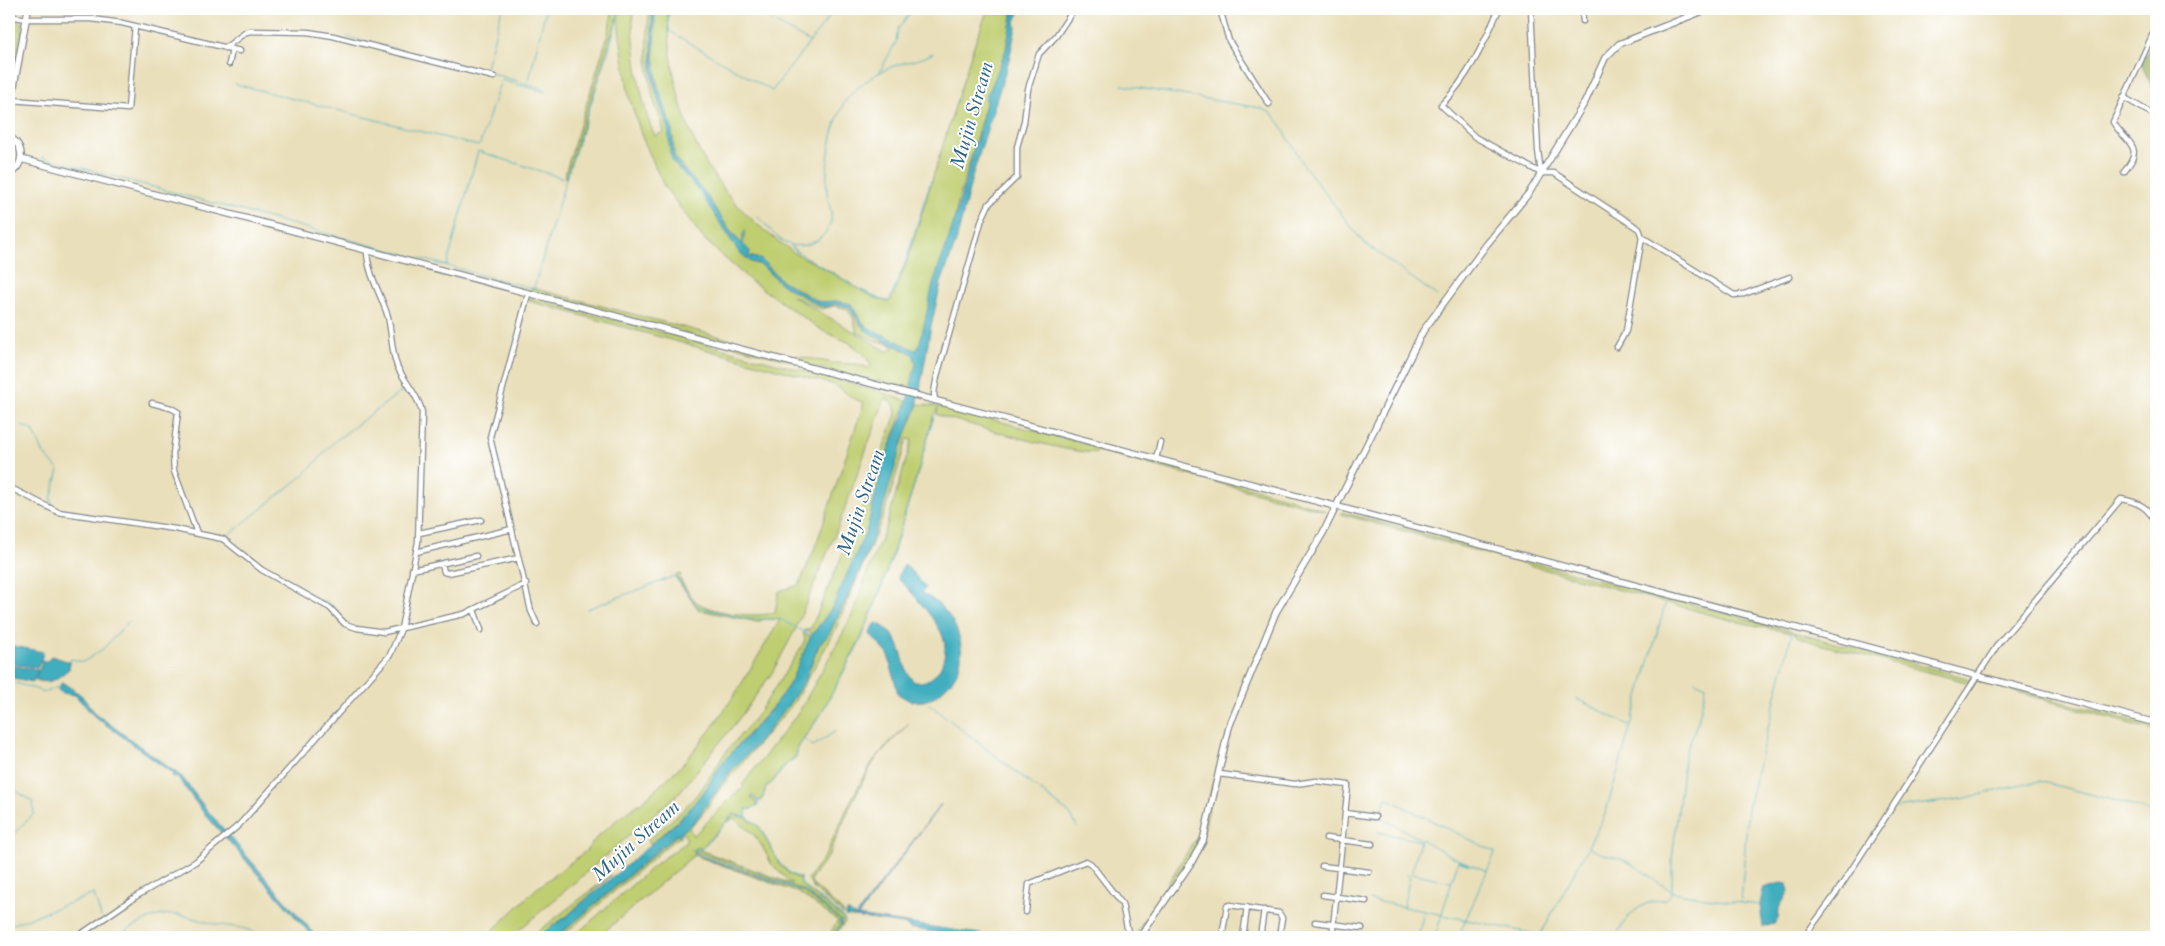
<svg xmlns="http://www.w3.org/2000/svg" width="2165" height="946" viewBox="0 0 2165 946" font-family="Cardo,serif">
<style>
.green{fill:#bfce70;stroke:#6d7e67;fill-rule:evenodd}
.forest{fill:#97b162;stroke:#597060}
.water{fill:#40aebe;stroke:#2e6e8e}
.lines{fill:none;stroke-linecap:round;stroke-linejoin:round}
.stream{stroke:#40aebe;stroke-width:1}
.minor-casing{stroke:#82878c;stroke-width:7}
.major-casing{stroke:#82878c;stroke-width:8}
.minor{stroke:#fff;stroke-width:4.5}
.major{stroke:#fff;stroke-width:5.5}
.labels{text-anchor:middle;stroke-width:4;stroke-linejoin:round;paint-order:stroke}
.water-label{font-size:20px;font-style:italic;fill:#2a6284;stroke:#fff}
</style>
<rect width="100%" height="100%" fill="#fff"/>
<filter id="ink" filterUnits="userSpaceOnUse"><feTurbulence type="fractalNoise" baseFrequency=".02" numOctaves="2"/><feDisplacementMap in="SourceGraphic" scale="10" xChannelSelector="R" yChannelSelector="G"/><feConvolveMatrix kernelMatrix="1 2 1 2 8 2 1 2 1" color-interpolation-filters="sRGB"/></filter>
<filter id="wash" filterUnits="userSpaceOnUse"><feTurbulence type="fractalNoise" baseFrequency=".0096" numOctaves="4" result="noise"/><feDisplacementMap in="SourceGraphic" scale="20" xChannelSelector="R" yChannelSelector="G"/><feGaussianBlur stdDeviation="1.12" result="paint"/><feColorMatrix in="noise" values="0 0 0 0 0 0 0 0 0 0 0 0 0 0 0 0 0 1.4 0 .05"/><feComposite in="paint" operator="in"/></filter>
<g filter="url(#wash)">
<rect width="100%" height="100%" fill="#e9dfba"/>
<path class="green" d="M613 9H619V12L566 178 564 177 607 38Z
M621 9H633C632 42 640 107 655 136L664 132C662 120 656 109 653 98 646 68 647 39 649 9H652V73L654 87 668 127 673 162 700 192 738 250 751 262 761 265 781 284 818 305 825 307 835 304 849 307 858 323 875 337 913 354 916 363 910 389 877 380 875 383 530 292 531 289H536L786 354 834 363 857 364 868 368 871 365 863 353 848 342 823 331 751 281 719 253 703 238 664 186 642 137 629 97 619 30 618 17ZM792 296 821 309 835 306 847 309 853 318 857 332 873 340 892 345 893 349 887 351Z
M655 9H668C670 116 704 193 795 253 805 259 817 264 828 270 845 279 870 299 888 302L891 300 906 264 973 48 986 14 989 9H1013L1006 50 991 88 986 96V103L958 202 950 239 939 266 918 351 869 328 861 321 851 304 836 301 819 302 781 280 759 259 749 256 750 251 743 246 745 231 743 233 742 245 674 156 672 129 657 83 654 55Z
M9 19 23 23 9 104Z
M530 298 687 339 686 342 689 343 690 340 868 388 907 401 884 460 867 529 832 608 812 635 809 631H803L811 628 862 508 896 414 894 404 885 398 838 527 795 630 772 673 738 720 679 793 511 937H486L536 889 586 851 597 837 619 818 643 801 682 765 708 733 734 696 780 620 764 619 758 622 699 610 675 577 686 591 676 575 681 574C679 579 682 582 685 587 689 593 692 599 698 603 713 613 758 619 775 612L779 591 799 585 816 545 864 403 854 399 835 385 529 301Z
M918 404 949 408 1289 498 1325 511 1099 451C1086 460 960 421 937 415L938 408 933 417 917 476 880 593 862 636 821 714 797 747 796 757C782 762 778 780 766 787L762 800 758 801 752 795 751 798 758 804 750 810 746 809V817L733 814 701 848H695L692 850 696 855 803 892 840 920 839 926 830 937H827L838 921 799 893 694 855 598 937H573L657 863 684 844 687 839 682 832 695 821 726 777 729 779C720 787 716 795 710 804 704 813 696 821 689 828L693 836 739 790H742L744 788 742 785 799 712 844 631 855 608 869 567 886 527 912 440 907 439 884 515 835 631 793 704 731 776 728 775 789 704 805 680 819 645 829 634 848 597 881 515 894 464Z
M1342 512 1346 513 1792 631 1791 633 1734 621 1341 514Z
M1793 632 1967 678 1969 680 1970 683 1819 644 1798 637Z
M803 633 811 637 796 674 777 702 722 763 704 792 681 818 650 844 648 840 682 811 701 790 725 753 756 717 799 651 805 640Z
M1980 680 2156 727V731L1977 681Z
M909 723 884 748 873 763 852 802 829 855 811 879 812 884 842 911 844 915 813 888 808 879 826 854 851 800 873 761Z
M1217 767 1204 832 1199 843 1134 937 1200 832Z
M733 815 746 818 759 826 779 864 791 875 800 879 801 884 804 887 843 918 845 922 834 937H832L842 924 841 920 803 890 694 851 697 849 792 884 772 865 762 846 754 835 734 818 728 822Z
M677 835 681 837 674 840 561 937H557Z
M611 875 567 916 537 937H531Z"/>
<path class="forest" d="M2156 33V95L2141 64Z"/>
<path class="water" d="M652 9H655L654 55 657 83 672 129 674 156 680 166 703 190 732 234 750 251 749 256 762 260 781 280 819 302 836 301 851 304 861 321 869 328 917 351C926 325 928 294 939 266 957 218 969 167 983 116L986 103V96L991 88 1006 50 1013 9H1021L1015 21 1016 27 1009 60 973 174 956 242 941 283 931 326 917 407 902 443 881 515 862 566 829 634 819 645 805 680 789 704 759 742 729 773 695 821 682 832 681 835H676L661 847 557 937H537L567 916 676 823 704 792 722 763 770 711 789 685 810 638 832 608 867 529 884 460 904 414 916 363 913 354 866 331 849 307 835 304 825 307 818 305 781 284 761 265 751 262 738 251 700 192 673 162 670 153 668 127 659 103 652 73Z
M905 564 926 588 921 593C955 607 978 657 946 687 940 693 931 700 923 701 918 702 916 700 912 702L898 694 888 654 870 634 872 627 877 623C908 637 899 672 915 682 927 683 934 678 940 668 952 643 941 630 926 610 917 599 909 588 898 579L899 573Z
M9 645 43 652 41 661H48L51 656 70 662 69 669C57 678 52 685 36 680V675L33 682 9 677V666L37 669V674L42 663 40 662 38 667 9 664Z
M62 682 81 695 96 714 182 777 206 809 317 937H313L203 812 178 778 172 776 173 774 94 716 75 695 62 693 58 690Z
M941 804 858 916 1000 937H966L909 928 904 924 845 916 847 911 856 916Z
M1781 883 1787 884 1789 891 1779 908 1778 919 1774 924 1763 927 1760 905 1763 888Z"/>
<g class="lines">
<path class="stream" d="M668 9 669 31 772 91 835 9
M750 9 810 42
M862 9 869 13 872 9
M987 13 988 9
M347 37 485 71 549 91
M485 71 502 9
M879 73 896 42 898 29 913 9
M235 84 478 146 480 144 501 80 545 92
M528 84 546 9
M1122 85 1260 108 1271 113 1279 122 1303 164 1363 242 1437 296
M41 157 530 288
M756 217H758C767 225 775 238 786 243 804 251 827 240 831 221 833 211 827 201 827 191 825 166 832 119 847 99 858 85 880 70 897 65 909 61 922 60 933 53
M790 245 796 251C811 260 877 302 889 301L905 263 931 180
M742 247 745 230
M447 265 478 151 562 178
M531 288H534L566 179 608 53 620 9
M22 426 33 430 44 454 59 470 51 499 53 507
M59 510 89 514
M199 532 214 534
M219 533 236 547
M226 537 305 474 335 441 406 388
M286 581 295 584 304 591
M319 600 328 602 334 610
M1666 602 1613 788 1604 817 1588 846C1597 855 1613 855 1624 860 1642 868 1654 882 1671 890
M587 609 675 576 698 607 747 619H780L812 636
M70 662 71 659 83 662 103 649 129 621
M9 681 45 692 59 687
M1575 698 1631 726
M929 704 1070 814 1077 827
M805 740 813 746 836 731
M726 775 730 777
M9 786 33 802 34 814 9 838
M752 797 757 801
M1895 808 1961 799 2039 781 2135 806 2156 815
M1378 832 1420 841 1412 873 1451 882
M692 850 696 854 803 891 840 920 841 924 831 937
M693 850 702 849 733 815 746 817
M1673 892 1716 900 1760 905
M1370 900 1540 935
M1741 903 1748 807 1792 633
M1403 907 1410 876 1407 875
M845 921 841 915 805 887 801 884V878L791 874 780 864 759 826 747 817 745 811 758 805V801H762L766 787C778 781 783 763 796 758L798 748 821 714 863 636 892 558 934 417
M9 924H13L94 894 101 917
M117 937C124 931 131 928 139 924 172 905 188 919 220 925 234 927 250 927 260 937
M1418 937 1424 912
M1435 937 1458 861 1469 865
M1458 937 1495 853V852L1386 798 1380 817 1457 859 1488 871
M1539 937 1588 848
M1616 937C1622 922 1635 906 1652 902 1661 899 1667 902 1672 892V859L1685 754 1698 721 1706 686 1695 681"/>
</g>
</g>
<g filter="url(#ink)">
<g class="lines">
<g class="minor-casing">
<path id="minor" d="M1220 9 1229 41 1269 104
M1499 9C1484 43 1468 79 1441 105L1475 137 1541 173H1554L1639 229 1642 237 1626 331 1617 347
M1531 9 1538 150 1541 173
M1582 9 1583 21
M9 16 27 19H91L122 23 240 51
M225 48 246 32 251 31 308 32 333 36 494 77
M229 64 232 50
M2123 97 2156 116
M12 100 128 109 135 26
M2124 172C2146 145 2126 144 2113 122L2156 27
M1642 237 1734 295 1744 294 1790 277
M528 294 490 437 531 611 537 624
M935 401 934 393 937 376 982 219 989 204 1017 177V147L1024 122 1028 89 1039 54 1056 36 1074 9
M152 403 171 408 178 412 173 454 174 471 197 533
M1156 459 1160 442
M9 487 58 512 175 529 223 539 262 570 330 608 345 624 357 628 384 632 464 614 526 584
M419 533 481 520
M416 552 512 529
M442 564 444 572 448 573 519 558
M412 570 476 556
M474 610 481 630
M1219 774 1295 784 1316 781 1348 785 1332 937
M1345 813 1375 817
M1326 838 1372 844
M1322 866 1369 872
M1323 895 1366 901
M1026 912 1029 884 1086 861 1091 864 1122 904 1129 937
M1315 922 1362 928
M77 937 135 897 195 862 239 825 390 655 401 629 418 542 422 413C420 398 404 381 397 366 391 350 392 334 388 317 382 296 368 275 367 252
M1222 937 1227 906 1230 905 1279 913 1282 918 1279 937
M1243 937 1247 907
M1260 937 1264 910
M1804 937 1835 895 1998 644 2121 499C2138 502 2149 507 2156 524"/>
</g>
<g class="major-casing">
<path id="major" d="M9 113 28 9
M9 137C25 146 25 165 9 174
M21 159 2156 723
M1140 937 1191 863 1203 841 1229 727 1276 612 1323 533 1423 331 1487 244 1529 193 1585 102 1605 58 1619 44 1708 9"/>
</g>
<use href="#minor" class="minor"/>
<use href="#major" class="major"/>
</g>
</g>
<g class="labels">
<g class="water-label">
<text transform="translate(971 115) rotate(-74)" y="7">Mujin Stream</text>
<text transform="translate(860 502) rotate(-71)" y="7">Mujin Stream</text>
<text transform="translate(635 840) rotate(-42)" y="7">Mujin Stream</text>
</g>
</g>
<rect width="2165" height="946" fill="none" stroke="#fff" stroke-width="30"/>
</svg>
